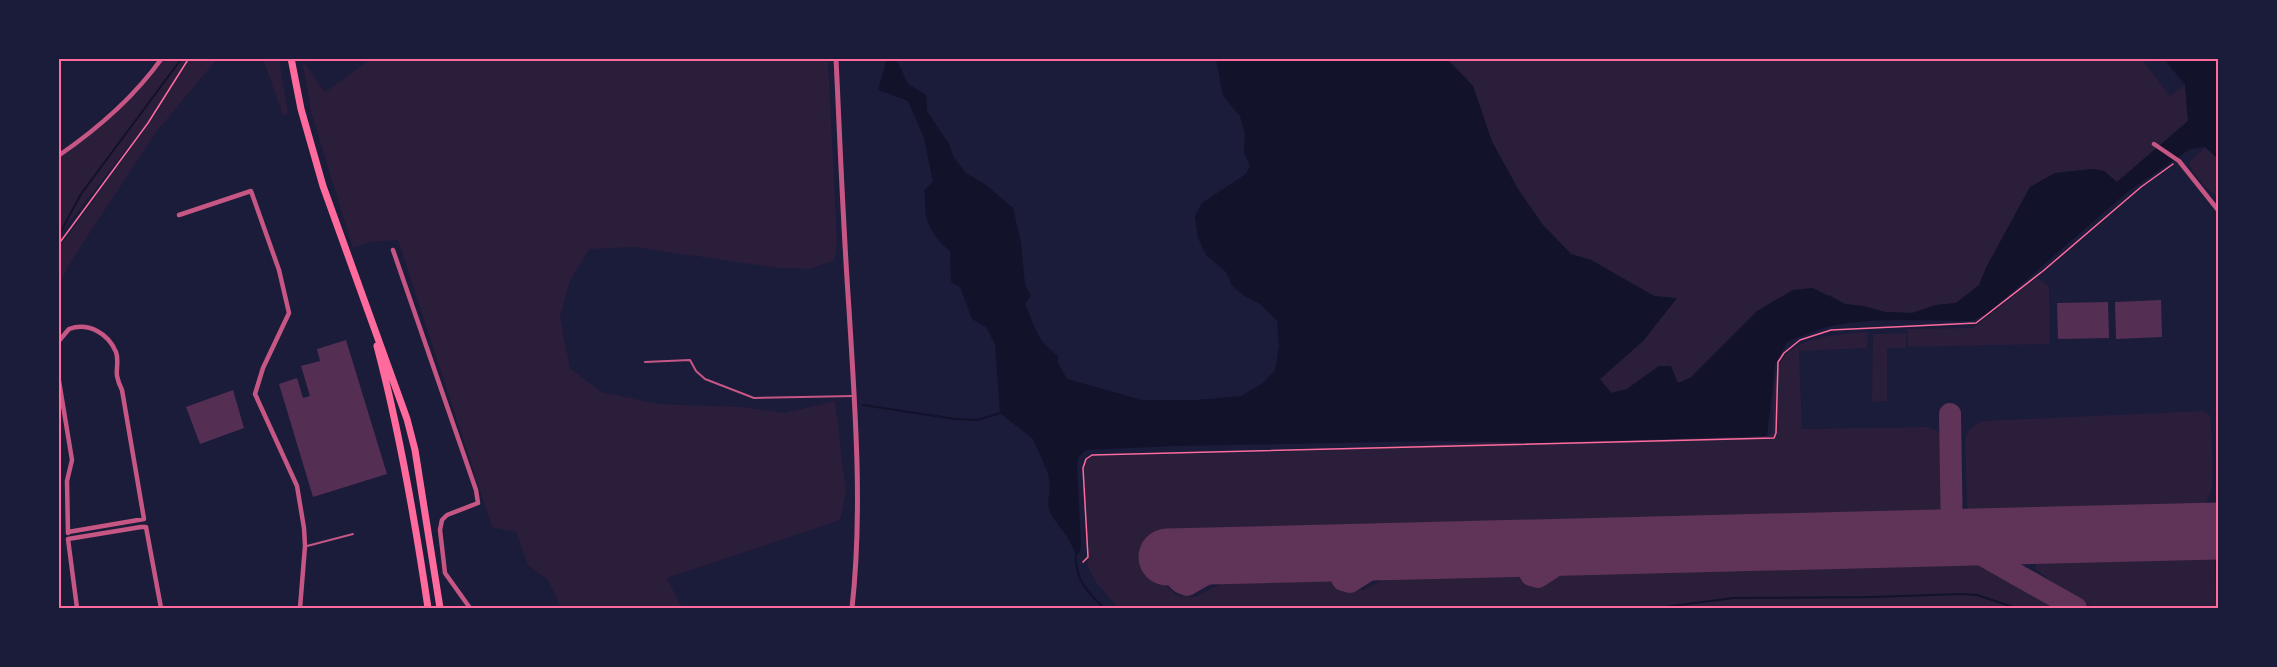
<svg xmlns="http://www.w3.org/2000/svg" width="2277" height="667" viewBox="0 0 2277 667" font-family="'Alegreya Sans',sans-serif">
<style>
.green{fill:#2a1e3b}
.water{fill:#12122b}
.lines{fill:none;stroke-linecap:round;stroke-linejoin:round}
.stream{stroke:#12122b;stroke-width:2}
.taxiway{stroke:#603358;stroke-width:22}
.runway{stroke:#603358;stroke-width:57}
.building{fill:#542f53}
.path{stroke:#ff6b9d;stroke-width:1.5}
.service{stroke:#c65784;stroke-width:2}
.minor{stroke:#c65784;stroke-width:4.5}
.tertiary{stroke:#c65784;stroke-width:5}
.primary{stroke:#ff6b9d;stroke-width:7}
.neatline{fill:none;stroke:#ff6b9d;stroke-width:2}
</style>
<rect width="100%" height="100%" fill="#1b1b3a"/>
<path class="green" d="M162 59H217L157 131 75 255 59 283V248L167 98 59 235V156L136 90Z
M263 59H279L288 113 283 115Z
M371 59H828L837 243 834 261 808 269 777 268 635 247 589 249 570 281 560 317 570 368 601 392 658 404 742 407 785 413 835 401 846 492 840 520 667 578 682 608H561L548 580 528 565 516 532 492 527 398 240 369 242 353 248 311 112 302 60 325 92Z
M1447 59H2142L2170 96 2185 85 2188 121 2117 182 2104 171 2093 169 2056 173 2030 187 1986 268 1979 285 1956 303 1936 305 1912 313 1885 312 1863 306 1845 304 1830 295 1757 311 1690 378 1678 383 1659 366 1627 389 1611 393 1600 379 1644 340 1654 296 1591 260 1571 254 1543 225 1518 189 1492 141 1473 86Z
M2205 147 2218 159V199L2202 183 2189 165 2190 161Z
M2037 278 2049 286 2050 344 1908 347 1907 329 1973 328Z
M1868 332 1867 348 1799 351 1802 429 1927 427 1936 430 1944 438 1946 503 1941 512 1931 519 1162 537 1164 584 1178 596 1195 597 1233 578 1320 573 1343 591 1364 590 1395 572 1515 569C1525 603 1557 578 1576 566L1976 559 2003 572 2060 608H1118L1096 582 1088 567 1082 466 1089 456 1281 452 1505 441 1540 443 1767 436 1772 433C1774 411 1771 384 1780 364 1792 336 1842 334 1868 332Z
M1906 333V348H1887V401L1872 402 1873 334Z
M2203 411 2210 415 2211 423C2211 443 2216 479 2209 497 2206 505 2197 508 2190 511L1987 517 1971 512 1967 506 1965 438 1970 429 1982 421Z
M2206 549 2215 559 2216 608H2094L2052 582 2036 569V556L2043 553Z"/>
<path class="water" d="M887 59H896L908 84 926 95 927 111 949 144 954 158 966 173 986 185 1013 208 1021 243 1025 285 1031 296 1025 304C1035 326 1037 341 1058 356V363L1067 379 1142 400H1196L1241 396 1263 383 1275 370 1279 346 1277 321 1260 304 1244 296 1232 285 1226 272 1206 255 1198 238 1195 216 1202 203 1246 174 1250 166 1244 152 1245 134 1240 116 1223 96 1216 59H1447L1473 86 1492 142 1518 189 1543 225 1571 254 1591 260 1654 296 1677 298 1644 340 1600 379 1611 393 1627 389 1659 366H1671L1678 383 1690 378 1757 311 1793 290 1813 288 1845 304 1863 306 1885 312 1912 313 1936 305 1956 303 1979 285 1986 268 2030 187 2055 173 2093 169 2104 171 2117 182 2188 121 2185 85 2164 59H2218V159L2205 147 2190 149 2126 193 1986 315 1971 321C1925 321 1876 317 1831 326 1815 330 1801 336 1787 342L1775 365 1767 436 1540 443 1437 441 1174 446 1086 450 1079 457 1077 463 1081 548 1079 553 1076 554 1068 538 1051 515 1048 505 1050 486 1048 473 1033 439 1000 413 995 344 986 327 972 319 960 287 951 282 950 251C937 241 927 227 925 210 925 203 926 197 924 190L933 182 924 138 908 101 878 90Z"/>
<g class="lines">
<path class="stream" d="M58 237 81 194 182 58
M863 405 955 419 977 420 1000 413
M1076 554C1074 578 1088 593 1104 608
M1657 608 1733 598 1872 597 1961 594 1977 595 2016 608"/>
<path class="taxiway" d="M1950 414 1952 538 2076 608
M1553 547C1544 541 1536 541 1527 548L1524 563 1531 575 1538 577 1586 546
M1365 552 1351 547 1340 553 1336 567 1343 580 1350 582 1399 551
M1208 556 1195 551C1176 553 1165 579 1187 585L1229 561 1244 555"/>
<path class="runway" d="M1167 557 2218 531"/>
</g>
<path class="building" d="M2161 300 2162 337 2116 339 2115 302Z
M2108 302 2109 338 2058 339 2057 303Z
M2216 306H2218V336H2216Z
M346 340 387 474 313 497 279 384 297 378 303 398 310 396 301 366 320 361 317 349Z
M233 390 244 428 200 444 186 407Z"/>
<g class="lines">
<path class="path" d="M58 245 148 123 189 58
M1083 562 1088 557 1083 468 1086 459 1092 455 1774 438 1776 433 1778 362 1784 353 1800 340 1831 330 1976 323 2043 271 2141 187 2173 164"/>
<path class="service" d="M645 362 690 360 696 371 705 379 754 398 854 396
M307 546 353 534"/>
<path class="minor" d="M2154 144 2179 161 2218 210
M58 156C96 130 135 96 162 58
M179 215 251 191 279 270 289 313 263 368 255 394 297 486 304 528 305 546 300 608
M393 250 476 490 478 503 447 515 442 520 440 530 445 573 470 608
M58 342 69 329C88 322 108 333 116 352 119 360 116 368 117 376 118 381 120 386 122 390L144 519 68 532
M58 375 72 460 67 481 68 533
M77 608 68 539 141 527H146L161 608"/>
<path class="tertiary" d="M836 58C840 142 843 225 849 309 855 408 863 509 852 608"/>
<path class="primary" d="M291 58 301 109 323 186 407 419 415 450 440 608
M377 346C400 433 415 520 428 608"/>
</g>
<rect width="2277" height="667" fill="none" stroke="#1b1b3a" stroke-width="120"/>
<rect x="60" y="60" width="2157" height="547" class="neatline"/>
</svg>
